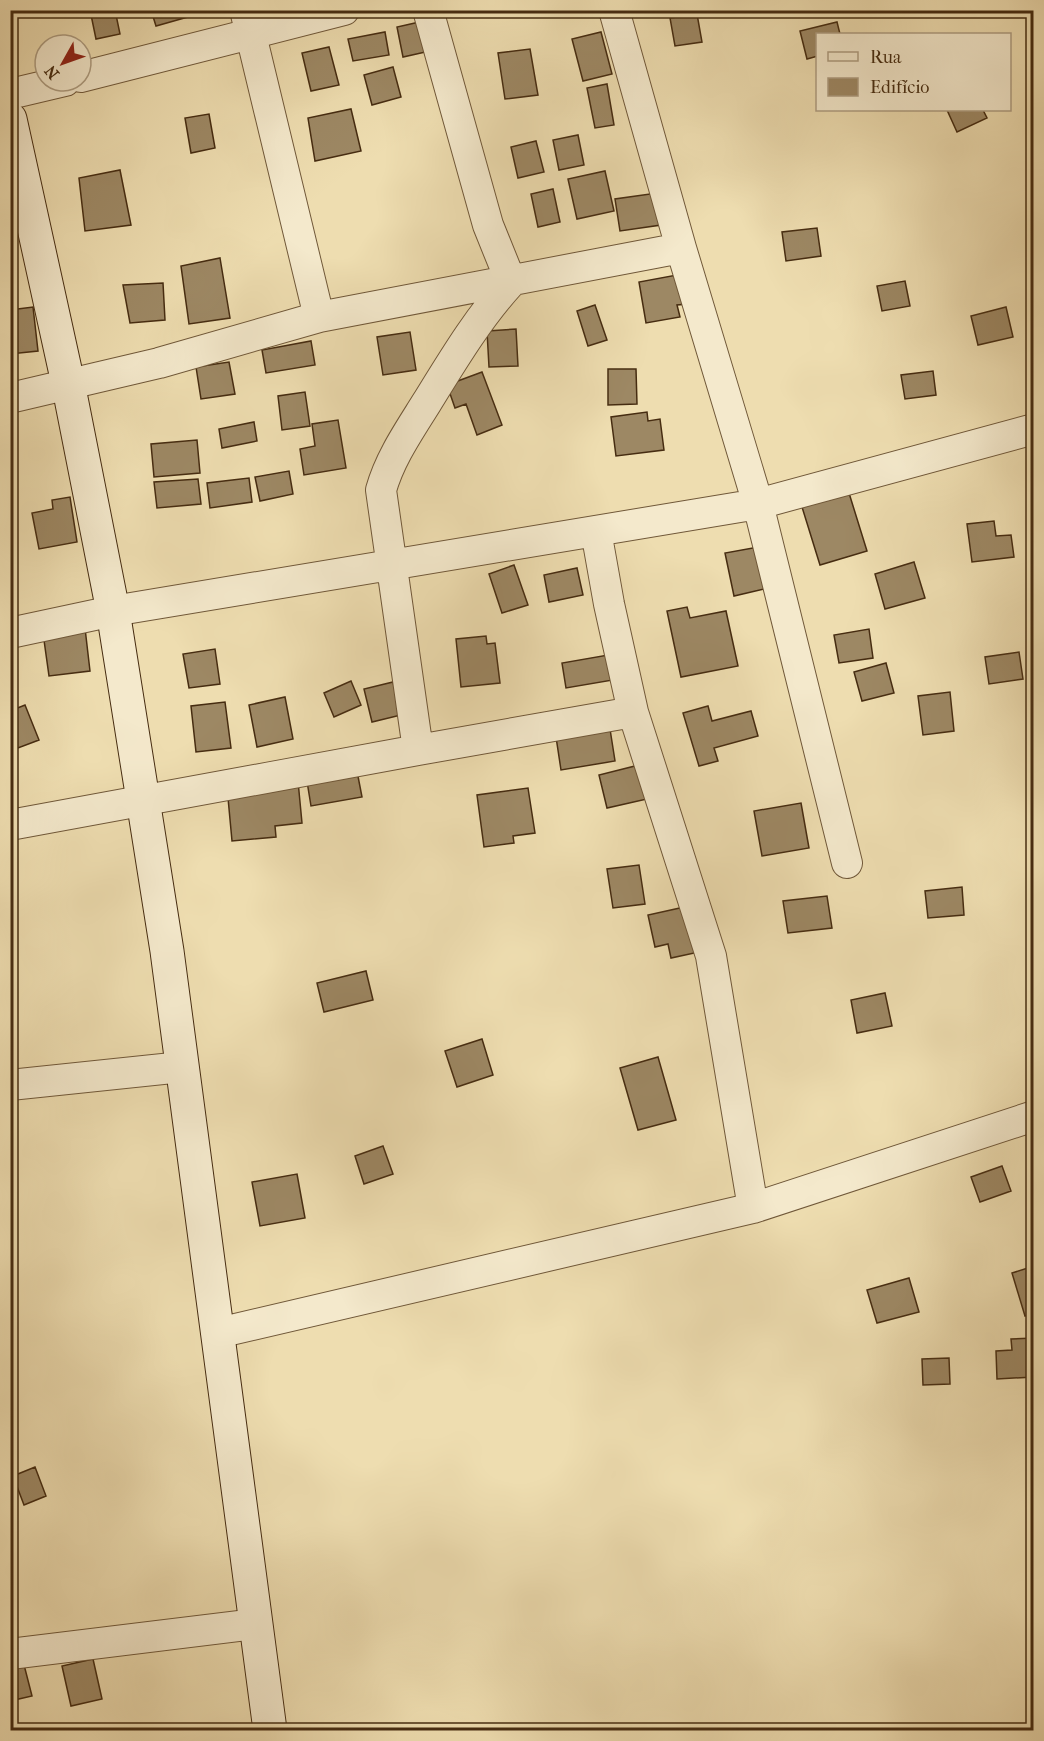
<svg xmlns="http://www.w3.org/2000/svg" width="1044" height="1741" viewBox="0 0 1044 1741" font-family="'IM FELL French Canon',serif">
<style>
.building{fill:#9d8864;stroke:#462c11;stroke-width:1.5}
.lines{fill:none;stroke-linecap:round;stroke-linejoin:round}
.street-casing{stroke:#705839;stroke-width:32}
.secondary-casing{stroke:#462c11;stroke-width:35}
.street{stroke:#f4e9cc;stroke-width:30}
.secondary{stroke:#f4e9cc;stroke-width:33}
</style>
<rect width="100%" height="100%" fill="#eeddb0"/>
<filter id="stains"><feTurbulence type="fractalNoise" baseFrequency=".00333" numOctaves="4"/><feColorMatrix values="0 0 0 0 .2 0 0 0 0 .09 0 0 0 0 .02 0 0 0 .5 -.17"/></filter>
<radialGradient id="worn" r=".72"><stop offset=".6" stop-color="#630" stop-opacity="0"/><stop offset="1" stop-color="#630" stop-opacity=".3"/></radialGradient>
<path class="building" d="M90 10H115L120 34 96 39Z
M151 10H186L188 17 156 26Z
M697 14 702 42 675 46 670 18Z
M424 21 430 51 403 57 397 27Z
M837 22 840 34H818V56L807 59 800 31Z
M385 32 389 55 353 61 348 39Z
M601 32 612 74 583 81 572 39Z
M329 47 339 85 311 91 302 53Z
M530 49 538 95 505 99 498 53Z
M393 67 401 97 372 105 364 75Z
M607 84 614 125 595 128 587 88Z
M351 109 361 151 315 161 308 118Z
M947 110H983L987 118 957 132Z
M209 114 215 148 191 153 185 118Z
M578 135 584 165 559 170 553 140Z
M536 141 544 172 518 178 511 147Z
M120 170 131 225 85 231 79 178Z
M605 171 614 211 577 219 568 179Z
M553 189 560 222 538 227 531 194Z
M657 193 661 225 620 231 615 199Z
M817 228 821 256 786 261 782 232Z
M220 258 230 318 189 324 181 266Z
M682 274 688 304 677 305 680 317 646 323 639 282Z
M905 281 910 306 882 311 877 286Z
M163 283 165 320 130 323 123 285Z
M595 305 607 340 588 346 577 311Z
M33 307 38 351 10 354V310Z
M1006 307 1013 337 978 345 971 316Z
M516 329 518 366 489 367 487 331Z
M410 332 416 370 383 375 377 337Z
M311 341 315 365 266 373 262 350Z
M229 362 235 394 201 399 196 367Z
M608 369H636L637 404 608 405Z
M933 371 936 395 905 399 901 375Z
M482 372 502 425 477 435 466 404 455 408 447 385Z
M305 392 310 426 282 430 278 396Z
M647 412 648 421 660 419 664 450 616 456 611 417Z
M338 420 346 468 304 475 300 449 315 446 312 424Z
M254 422 257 441 222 448 219 429Z
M197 440 200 473 154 477 151 444Z
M289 471 293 494 260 501 255 477Z
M249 478 252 502 210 508 207 483Z
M198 479 201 504 157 508 154 482Z
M849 493 867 551 820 565 802 507Z
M70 497 77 542 39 549 32 513 53 509 52 500Z
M994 521 996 536 1011 535 1014 557 972 562 967 524Z
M764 546 773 587 734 596 725 553Z
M914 562 925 598 885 609 875 574Z
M514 565 528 605 502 613 489 574Z
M577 568 583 595 549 602 544 575Z
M687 607 690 618 726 611 738 666 681 677 667 611Z
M85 628 90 671 49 676 43 633Z
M869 629 873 658 839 663 834 635Z
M486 636 487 644 495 643 500 683 461 687 456 639Z
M215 649 220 684 189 688 183 654Z
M1019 652 1023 679 989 684 985 657Z
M608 655 613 680 566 688 562 663Z
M886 663 894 693 862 701 854 672Z
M351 681 361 705 334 717 324 693Z
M393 682 401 715 372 722 364 689Z
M950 692 954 731 923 735 918 696Z
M285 697 293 739 257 747 249 705Z
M225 702 231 748 196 752 191 706Z
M25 705 39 740 10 751V711Z
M708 706 712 721 751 711 758 736 714 748 718 761 699 766 683 713Z
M610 729 615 761 561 770 556 737Z
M639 765 647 799 607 808 599 775Z
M356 766 362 797 311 806 306 775Z
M298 781 302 823 275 826 276 837 232 841 227 787Z
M528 788 535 833 513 836 514 843 484 847 477 795Z
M801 803 809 848 762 856 754 811Z
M639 865 645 904 613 908 607 869Z
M962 887 964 915 928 918 925 891Z
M827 896 832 928 788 933 783 901Z
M689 906 699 952 671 958 668 944 655 947 648 915Z
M366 971 373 1000 324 1012 317 983Z
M885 993 892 1026 857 1033 851 1000Z
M482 1039 493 1075 457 1087 445 1051Z
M658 1057 676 1120 638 1130 620 1068Z
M383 1146 393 1174 364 1184 355 1156Z
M1002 1166 1011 1191 980 1202 971 1177Z
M297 1174 305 1218 260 1226 252 1182Z
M1034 1266V1313L1025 1316 1012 1273Z
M909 1278 919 1312 877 1323 867 1290Z
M1034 1338V1377L997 1379 996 1351 1012 1350 1011 1339Z
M949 1358 950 1384 923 1385 922 1359Z
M35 1467 46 1496 24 1505 13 1476Z
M22 1657 32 1696 10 1701V1660Z
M93 1659 102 1699 71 1706 62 1666Z"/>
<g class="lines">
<g class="street-casing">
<path id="street" d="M245 10 319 317
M428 10 488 225 511 282
M614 10 681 248 758 504 847 863
M81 77 344 10
M10 94 65 81
M511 282C478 318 453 360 427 402 409 431 390 458 381 490L418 750 633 712
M10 398 159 363 319 317 681 248
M596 531 609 604 633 712 711 956 753 1208
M10 633 113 611 758 504 1034 429
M10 825 418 750
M10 1085 182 1067
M218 1333 753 1208 1034 1116
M10 1654 256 1624"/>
</g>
<g class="secondary-casing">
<path id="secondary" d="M10 119 68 383 113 611 167 951 270 1730"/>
</g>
<use href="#street" class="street"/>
<use href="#secondary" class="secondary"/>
</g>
<rect width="1044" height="1741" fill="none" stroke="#eeddb0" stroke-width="36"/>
<rect x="12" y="12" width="1020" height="1717" fill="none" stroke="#462c11" stroke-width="3"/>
<rect x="18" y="18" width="1008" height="1705" fill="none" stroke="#462c11" stroke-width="1.5"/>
<rect x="816" y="33" width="195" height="78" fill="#f4e9cc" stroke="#ae9d81" stroke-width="1.5"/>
<rect x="828" y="52" width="30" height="9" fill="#f4e9cc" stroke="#ae9d81" stroke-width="1.5"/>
<text x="870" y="63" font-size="18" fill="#462c11">Rua</text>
<rect x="828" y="78" width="30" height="18" fill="#9d8864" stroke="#ae9d81" stroke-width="1.5"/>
<text x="870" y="93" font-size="18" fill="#462c11">Edifício</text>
<g transform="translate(63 63) rotate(230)"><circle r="28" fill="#f4e9cc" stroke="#ae9d81" stroke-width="1.5"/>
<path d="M0-4.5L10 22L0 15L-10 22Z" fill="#8f2418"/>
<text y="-9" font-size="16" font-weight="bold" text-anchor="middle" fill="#462c11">N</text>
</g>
<rect width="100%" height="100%" filter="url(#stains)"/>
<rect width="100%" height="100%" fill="url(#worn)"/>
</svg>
